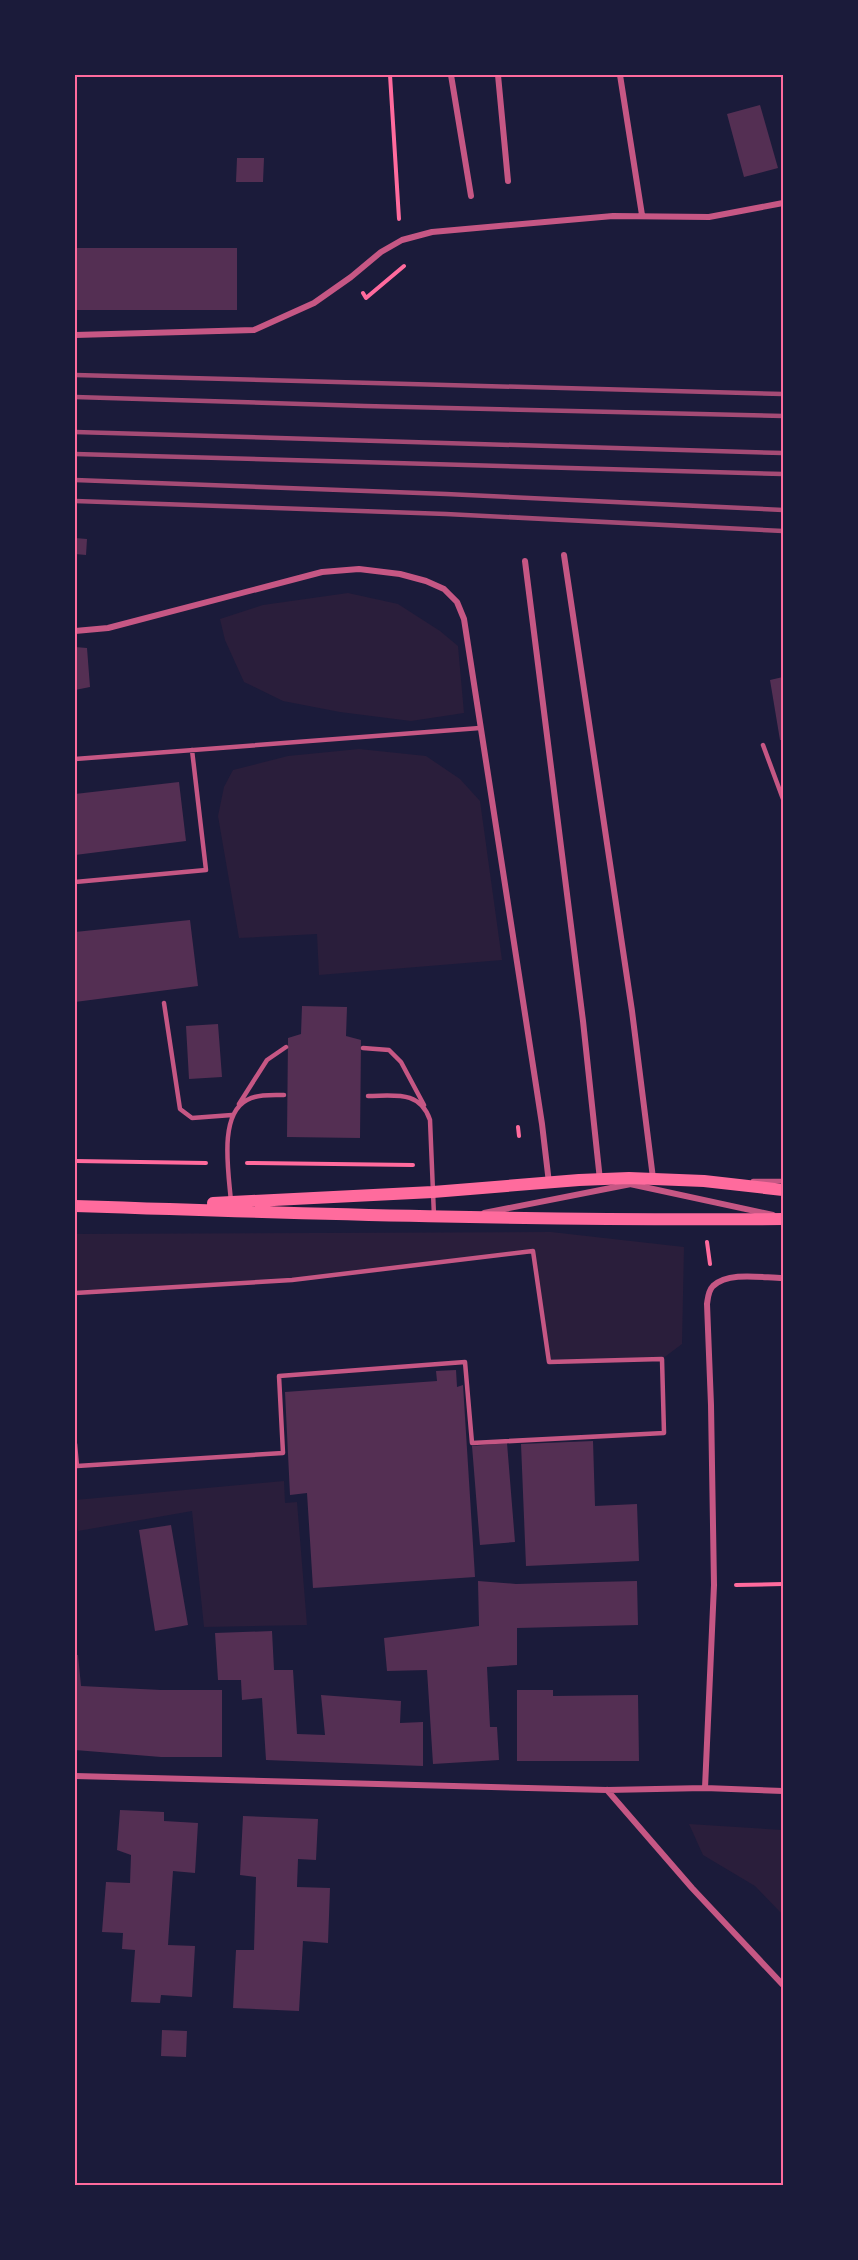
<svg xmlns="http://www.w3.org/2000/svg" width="858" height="2260" viewBox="0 0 858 2260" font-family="'Archivo Narrow',sans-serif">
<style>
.green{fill:#2a1e3b}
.building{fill:#542f53}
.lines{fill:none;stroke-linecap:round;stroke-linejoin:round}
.path{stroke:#ff6b9d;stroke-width:4}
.service{stroke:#c65784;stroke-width:4.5}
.minor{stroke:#c65784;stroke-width:6}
.secondary{stroke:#ff6b9d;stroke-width:12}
.rail{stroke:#a44b75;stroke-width:4.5}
.neatline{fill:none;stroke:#ff6b9d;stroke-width:2}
</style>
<rect width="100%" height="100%" fill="#1b1b3a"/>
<path class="green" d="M348 593 398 604 440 631 458 646 464 713 411 721 340 712 283 701 244 682 225 640 220 619 263 605Z
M359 749 426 756 460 779 480 801 502 960 319 975 317 934 239 938 218 816 224 787 233 770 288 756Z
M551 1232 684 1247 682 1344 662 1359 549 1362 533 1252 292 1280 75 1293V1234Z
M284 1481 285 1503 297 1502 307 1625 204 1627 192 1511 78 1531 75 1500Z
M689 1824 783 1830V1915L755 1886 703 1855Z"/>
<path class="building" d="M760 105 778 168 744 177 727 114Z
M237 158H264L263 182H236Z
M75 248H237V310H75Z
M75 538 87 539 86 555 75 554Z
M75 647 87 648 90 687 75 690Z
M783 677V740H780L770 680Z
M179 782 186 841 75 855V794Z
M190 920 198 986 75 1002V932Z
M302 1006 347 1007 346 1036 361 1040 360 1138 287 1137 288 1038 301 1034Z
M218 1024 222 1077 189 1079 186 1026Z
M456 1370 457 1387 463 1385 475 1577 313 1588 307 1493 290 1495 285 1392 437 1381 436 1371Z
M593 1441 595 1506 637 1504 639 1561 526 1566 521 1444Z
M507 1443 515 1542 480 1545 472 1446Z
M171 1525 188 1625 155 1631 139 1530Z
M478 1581 516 1584 637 1581 638 1625 517 1628V1665L487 1667 490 1727H497L499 1760 433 1764 427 1670 387 1671 384 1638 479 1626Z
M272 1631 274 1670H293L297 1734 325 1735 321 1695 401 1701 400 1723 423 1722V1766L266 1760 262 1698 242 1700 241 1680H218L215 1633Z
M75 1655H78L81 1686 161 1690H222V1757H161L75 1750Z
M517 1690H553V1696L638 1695 639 1761H517Z
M120 1810 164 1812V1821L198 1823 195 1873 173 1871 168 1945 195 1946 192 1997 161 1995 160 2003 131 2002 135 1950 122 1949 123 1933 102 1932 106 1882 130 1883 131 1855 117 1850Z
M243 1816 318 1819 316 1860 298 1859 297 1887 330 1888 328 1943 303 1941 299 2011 233 2008 236 1950H254L256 1877 240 1875Z
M162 2030 187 2031 186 2057 161 2056Z"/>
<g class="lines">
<path class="path" d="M390 75 399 219
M363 293 366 298 404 266
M518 1127 519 1136
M75 1161 206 1163
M247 1163 413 1165
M707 1242 710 1264
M736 1585 783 1584"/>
<path class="service" d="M763 745 783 799
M75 759 480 728
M75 882 206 870 192 750
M164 1003 180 1109 192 1118 232 1115
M363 1048 389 1050 401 1062 424 1105
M368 1096C394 1096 420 1090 430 1120L434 1216
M239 1104 267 1060 286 1047
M753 1181H783
M231 1202C229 1174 218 1115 247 1100 258 1094 272 1095 284 1095
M75 1293 292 1280 533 1251 549 1362 662 1359 664 1433 472 1443 465 1362 279 1376 283 1453 77 1466 75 1444"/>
<path class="minor" d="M451 75 471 196
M498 75 508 181
M620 75 642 215
M75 335 254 330 314 303 351 277 381 252 402 240 432 232 613 216 709 217 783 203
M564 555 632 1011 653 1178
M525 561 583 1021 600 1180
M75 631 108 628 322 572 359 569 400 574 426 581 444 589 457 602 464 619 542 1124 549 1183
M630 1184 773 1215
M484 1213 636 1183
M75 1776 607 1790 705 1788 783 1791
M705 1788 714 1585 711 1405 707 1304C708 1298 708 1291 713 1286 729 1271 763 1278 783 1278
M607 1790 692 1888 783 1985"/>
<path class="secondary" d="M213 1203 433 1192 579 1180 629 1178 704 1181 783 1190
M75 1206C311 1214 547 1221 783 1219"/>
<path class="rail" d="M75 375 783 394
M75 397 365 406 783 416
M75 432 783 453
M75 454 783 474
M75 480 446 494 783 510
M75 501 446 514 783 531"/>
</g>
<rect width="858" height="2260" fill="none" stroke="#1b1b3a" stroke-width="153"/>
<rect x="76" y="76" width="706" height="2108" class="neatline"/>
</svg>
